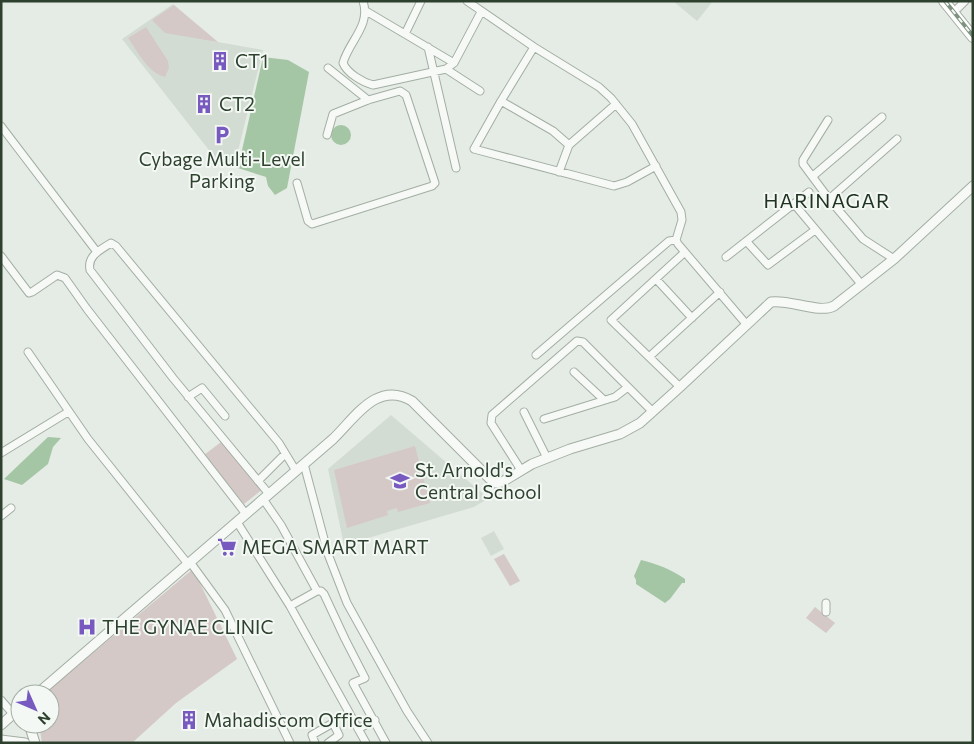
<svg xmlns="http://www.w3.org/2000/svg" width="974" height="744" viewBox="0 0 974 744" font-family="Commissioner,sans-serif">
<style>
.built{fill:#d3dcd3}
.green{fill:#d4c9c7}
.water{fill:#a5c6a4}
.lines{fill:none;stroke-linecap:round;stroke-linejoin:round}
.minor-casing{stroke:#a3aea3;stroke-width:9}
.tertiary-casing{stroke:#a3aea3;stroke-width:11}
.secondary-casing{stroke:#a3aea3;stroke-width:12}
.minor{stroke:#f7f9f7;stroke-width:7}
.tertiary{stroke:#f7f9f7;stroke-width:9}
.secondary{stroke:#fff;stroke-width:10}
.rail-casing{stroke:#809381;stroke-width:4}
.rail{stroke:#f4f8f4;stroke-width:2;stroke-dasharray:5.5;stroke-linecap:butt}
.labels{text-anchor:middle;stroke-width:4;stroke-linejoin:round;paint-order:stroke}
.poi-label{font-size:19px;fill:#2e412f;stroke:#f4f8f4;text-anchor:start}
.neighbourhood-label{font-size:20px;letter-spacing:1px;fill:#203322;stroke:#f4f8f4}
</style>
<rect width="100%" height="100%" fill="#e5ebe5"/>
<path class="built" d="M673 1H713L697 21Z
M173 4 212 41 263 50 235 163H219L122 39Z
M391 415 482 493 485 497 484 501 474 507 344 545 328 469Z
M494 531 504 549 491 556 481 538Z"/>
<path class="green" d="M174 5 218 42 165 33 152 20Z
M146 27 168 61 169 68 165 77C148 73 138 52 128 38Z
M221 442 263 489 244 504 204 455Z
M415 446 430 503 398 512 397 508 387 511 388 515 347 528 334 470Z
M504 554 520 581 510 586 494 559Z
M193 569 237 659 176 703 132 743H42L39 724H50V694H44Z
M815 607 835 623 826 633 806 618Z"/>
<path class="water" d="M263 57 288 60 309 72 287 188 275 195 268 186 266 177 238 168Z
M331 135a10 10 0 1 1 20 0a10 10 0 1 1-20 0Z
M48 437 61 438 53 447 48 464 22 485 4 479Z
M641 560C657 564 671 569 685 579V583H682L670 599 665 603 636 584V580L634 576Z"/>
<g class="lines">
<g class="minor-casing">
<path id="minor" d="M363 1C371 26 349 41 343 63 347 73 362 82 373 85L446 69 454 63 481 12
M467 1 534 47 599 87 611 98 632 124 681 212 682 220 676 240 678 244 747 325
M958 8 965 1
M366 11 454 63
M405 34 421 1
M428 47 456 168
M534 47 501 101 474 149 614 186 627 182 656 166
M328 68 368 100
M446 69 480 91
M501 101 553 131 569 145
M828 120 803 160V164L829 199 863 239 894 259
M1 126 97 252
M559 172 569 145 616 104
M813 176 882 117
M297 183 308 221 312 224 432 186 435 183 406 95 400 91 368 100 333 114 327 135
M829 199 897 139
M795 205 862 285
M747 242 768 265 815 230
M1 256 29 293 32 292 57 275 65 278 87 309 246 514
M726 257 809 192
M656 279 692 318
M28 352 88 439 188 564
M536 355 669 241 676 240
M649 357 720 292
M574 372 604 400
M680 387 611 320 685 252
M188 397 202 388 225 416
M524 412 547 458
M544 419 615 397 628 387
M1 453 68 412
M304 464 328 554 347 603 407 711 428 743
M521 470 491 423 492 415 577 341 583 342 653 412
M258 481 285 454
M269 494 173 378 90 270C87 256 100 250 111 243L116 246 279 443 296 471
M263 499 281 525 317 591
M1 516 11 508
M237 522 290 606 366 743
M190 562 225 610 290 743
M290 606 317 591H321L324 594 345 639 365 678 353 683 386 743
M826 612V603
M1 700 13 714
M358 729 375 720
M315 743 312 735 333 723 339 735 328 743"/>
</g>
<g class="tertiary-casing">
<path id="tertiary" d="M37 694 333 439C355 418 377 380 412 401L490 479 495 483 502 482 532 464 570 449 620 434 640 423 680 387 771 302C789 299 820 314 834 306L894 259 973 186
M29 724 35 743
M1 725 20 708
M1 740 25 743"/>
</g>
<g class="secondary-casing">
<path id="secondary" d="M944 1 973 37"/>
</g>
<use href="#minor" class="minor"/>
<use href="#tertiary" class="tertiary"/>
<use href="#secondary" class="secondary"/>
<g class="rail-casing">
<path id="rail" d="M945 1 973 36"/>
</g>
<use href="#rail" class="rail"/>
</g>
<defs>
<g id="building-bare" transform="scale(1.5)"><path d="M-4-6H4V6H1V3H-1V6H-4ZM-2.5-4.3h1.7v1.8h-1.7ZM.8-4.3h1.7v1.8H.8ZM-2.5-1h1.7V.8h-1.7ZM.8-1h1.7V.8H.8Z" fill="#7759c0" stroke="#f4f8f4" stroke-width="2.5" paint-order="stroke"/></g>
<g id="parking-bare" transform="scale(1.5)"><path d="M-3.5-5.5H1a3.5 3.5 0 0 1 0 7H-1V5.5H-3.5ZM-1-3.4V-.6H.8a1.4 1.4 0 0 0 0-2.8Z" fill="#7759c0" stroke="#f4f8f4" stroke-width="2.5" paint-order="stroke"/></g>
<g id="school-bare" transform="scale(1.5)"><path d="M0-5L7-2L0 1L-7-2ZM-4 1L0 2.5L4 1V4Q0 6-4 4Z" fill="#7759c0" stroke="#f4f8f4" stroke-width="2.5" paint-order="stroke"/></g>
<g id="supermarket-bare" transform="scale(1.5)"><path d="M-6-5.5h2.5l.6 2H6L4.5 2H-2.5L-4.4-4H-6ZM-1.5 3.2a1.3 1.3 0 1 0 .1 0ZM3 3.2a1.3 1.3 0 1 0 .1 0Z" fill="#7759c0" stroke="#f4f8f4" stroke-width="2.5" paint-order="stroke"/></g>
<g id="hospital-bare" transform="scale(1.5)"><path d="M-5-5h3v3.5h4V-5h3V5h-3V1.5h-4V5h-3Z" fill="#7759c0" stroke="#f4f8f4" stroke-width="2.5" paint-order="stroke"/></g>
</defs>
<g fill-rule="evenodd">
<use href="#building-bare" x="220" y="61"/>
<use href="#building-bare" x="204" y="104"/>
<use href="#parking-bare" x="222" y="135"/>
<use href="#school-bare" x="400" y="481"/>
<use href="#supermarket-bare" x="227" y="547"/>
<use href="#hospital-bare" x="87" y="627"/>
<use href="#building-bare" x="189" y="720"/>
</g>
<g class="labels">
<g class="poi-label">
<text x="235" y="68">CT1</text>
<text x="219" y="111">CT2</text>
<text x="222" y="166" text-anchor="middle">Cybage Multi-Level<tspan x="222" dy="22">Parking</tspan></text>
<text x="415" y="477">St. Arnold's<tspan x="415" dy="22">Central School</tspan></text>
<text x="242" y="554">MEGA SMART MART</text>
<text x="102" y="634">THE GYNAE CLINIC</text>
<text x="204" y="727">Mahadiscom Office</text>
</g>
<g class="neighbourhood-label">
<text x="827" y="208">HARINAGAR</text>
</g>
</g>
<rect width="974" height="744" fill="none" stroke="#2e412f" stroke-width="5"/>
<g transform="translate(35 709) rotate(135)"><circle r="24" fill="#f4f8f4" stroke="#a5afa5"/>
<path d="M0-4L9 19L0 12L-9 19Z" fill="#7759c0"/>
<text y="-8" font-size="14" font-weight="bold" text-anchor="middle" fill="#2e412f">N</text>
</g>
</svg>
